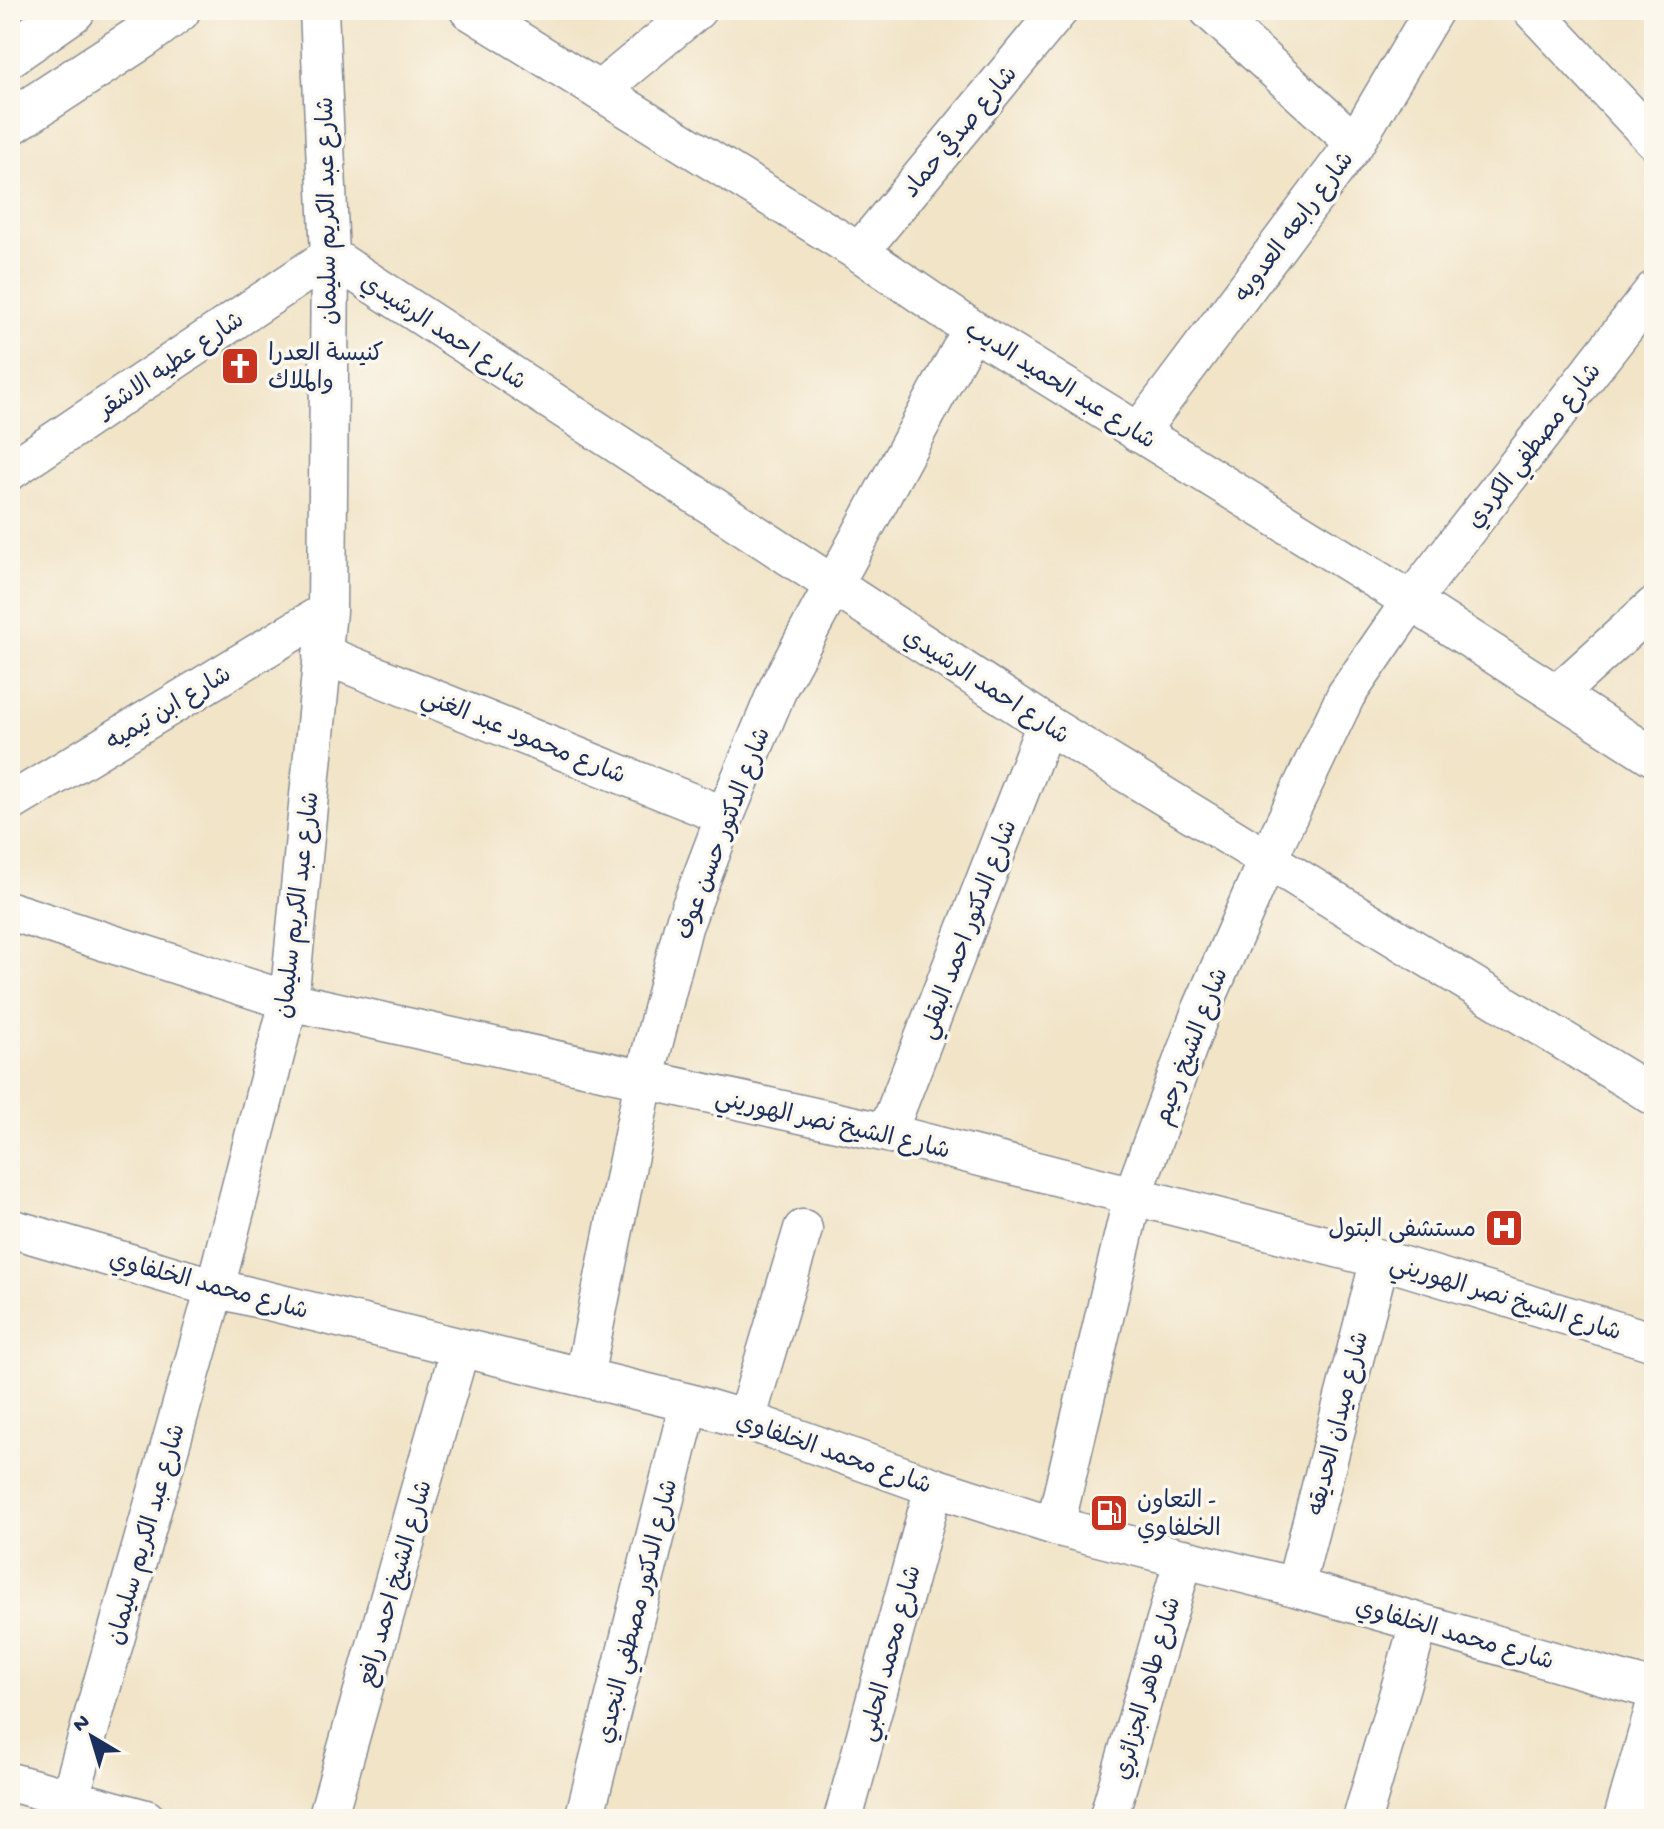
<svg xmlns="http://www.w3.org/2000/svg" width="1664" height="1829" viewBox="0 0 1664 1829" font-family="'Gochi Hand','Playpen Sans Arabic',sans-serif">
<style>
.lines{fill:none;stroke-linecap:round;stroke-linejoin:round}
.minor-casing{stroke:#868a92;stroke-width:41}
.major-casing{stroke:#868a92;stroke-width:47}
.minor{stroke:#fff;stroke-width:38}
.major{stroke:#fff;stroke-width:44}
.labels{text-anchor:middle;stroke-width:7;stroke-linejoin:round;paint-order:stroke}
.street-label{font-size:24px;fill:#1b2f5e;stroke:#fbf7ec}
.poi-label{font-size:24px;fill:#1b2f5e;stroke:#fbf7ec;text-anchor:start}
</style>
<rect width="100%" height="100%" fill="#fbf7ec"/>
<filter id="ink" filterUnits="userSpaceOnUse"><feTurbulence type="fractalNoise" baseFrequency=".0125" numOctaves="2"/><feDisplacementMap in="SourceGraphic" scale="16" xChannelSelector="R" yChannelSelector="G"/><feConvolveMatrix kernelMatrix="1 2 1 2 8 2 1 2 1" color-interpolation-filters="sRGB"/></filter>
<filter id="wash" filterUnits="userSpaceOnUse"><feTurbulence type="fractalNoise" baseFrequency=".006" numOctaves="4" result="noise"/><feDisplacementMap in="SourceGraphic" scale="32" xChannelSelector="R" yChannelSelector="G"/><feGaussianBlur stdDeviation="1.8" result="paint"/><feColorMatrix in="noise" values="0 0 0 0 0 0 0 0 0 0 0 0 0 0 0 0 0 1.4 0 .05"/><feComposite in="paint" operator="in"/></filter>
<g filter="url(#wash)">
<rect width="100%" height="100%" fill="#f1e4c7"/>
</g>
<g filter="url(#ink)">
<g class="lines">
<g class="minor-casing">
<path id="minor" d="M469 10 859 252 972 329 1411 601 1654 757
M1209 10 1355 143
M1532 10 1654 140
M599 91 697 10
M859 252 1059 10
M1138 433 1355 143 1434 10
M10 471 330 256 1046 724 1654 1096
M322 654 725 816
M1557 694 1654 606
M10 803 327 611
M10 911 289 1001 887 1133 1380 1259 1654 1342
M887 1133 1046 724
M10 1228 215 1288 689 1403 746 1420 934 1487 1055 1526 1295 1587 1654 1690
M584 1377 644 1081 683 927 725 816 779 686 972 329
M746 1420 803 1229
M1055 1526 1133 1195 1201 1011 1268 858 1346 695 1411 601 1654 290
M1295 1587 1380 1259
M10 1782 146 1819
M64 1819 215 1288 289 1001 327 611 330 256 319 10
M327 1819 460 1348
M584 1819 689 1403
M843 1819 934 1487
M1108 1819 1184 1558
M1362 1819 1419 1624
M1623 1819 1654 1710"/>
</g>
<g class="major-casing">
<path id="major" d="M10 54 73 10
M10 123 143 36 178 10"/>
</g>
<use href="#minor" class="minor"/>
<use href="#major" class="major"/>
</g>
</g>
<defs>
<g id="church-square" transform="scale(2)"><rect x="-9" y="-9" width="18" height="18" rx="4" fill="#c8321e" stroke="#fbf7ec"/><path d="M-1.2-6h2.4v3.5h3.3v2.4h-3.3V6h-2.4V-.1h-3.3v-2.4h3.3Z" fill="#fff"/></g>
<g id="hospital-square" transform="scale(2)"><rect x="-9" y="-9" width="18" height="18" rx="4" fill="#c8321e" stroke="#fbf7ec"/><path d="M-5-5h3v3.5h4V-5h3V5h-3V1.5h-4V5h-3Z" fill="#fff"/></g>
<g id="fuel-square" transform="scale(2)"><rect x="-9" y="-9" width="18" height="18" rx="4" fill="#c8321e" stroke="#fbf7ec"/><path d="M-5.5-6h7V0h2V4h1.3V-2.5L3-4.5l.8-.8L6-3V5H2.5V1h-1V6h-7ZM-4.2-4.7v3.2H.2V-4.7Z" fill="#fff"/></g>
</defs>
<g fill-rule="evenodd">
<use href="#church-square" x="240" y="366"/>
<use href="#hospital-square" x="1504" y="1228"/>
<use href="#fuel-square" x="1109" y="1513"/>
</g>
<g class="labels">
<g class="street-label">
<text transform="translate(959 131) rotate(-50)" y="8">شارع صدقي حماد</text>
<text transform="translate(326 211) rotate(-91)" y="8">شارع عبد الكريم سليمان</text>
<text transform="translate(1293 226) rotate(-53)" y="8">شارع رابعه العدويه</text>
<text transform="translate(444 331) rotate(33)" y="8">شارع احمد الرشيدي</text>
<text transform="translate(170 364) rotate(-34)" y="8">شارع عطيه الاشقر</text>
<text transform="translate(1061 384) rotate(32)" y="8">شارع عبد الحميد الديب</text>
<text transform="translate(1533 445) rotate(-52)" y="8">شارع مصطفي الكردي</text>
<text transform="translate(987 685) rotate(33)" y="8">شارع احمد الرشيدي</text>
<text transform="translate(168 707) rotate(-31)" y="8">شارع ابن تيميه</text>
<text transform="translate(524 735) rotate(22)" y="8">شارع محمود عبد الغني</text>
<text transform="translate(722 833) rotate(-69)" y="8">شارع الدكتور حسن عوف</text>
<text transform="translate(296 905) rotate(-83)" y="8">شارع عبد الكريم سليمان</text>
<text transform="translate(967 929) rotate(-69)" y="8">شارع الدكتور احمد البقلي</text>
<text transform="translate(1190 1046) rotate(-69)" y="8">شارع الشيخ رحيم</text>
<text transform="translate(833 1123) rotate(13)" y="8">شارع الشيخ نصر الهوريني</text>
<text transform="translate(209 1284) rotate(15)" y="8">شارع محمد الخلفاوي</text>
<text transform="translate(1506 1297) rotate(17)" y="8">شارع الشيخ نصر الهوريني</text>
<text transform="translate(1337 1423) rotate(-76)" y="8">شارع ميدان الحديقه</text>
<text transform="translate(834 1452) rotate(19)" y="8">شارع محمد الخلفاوي</text>
<text transform="translate(145 1534) rotate(-74)" y="8">شارع عبد الكريم سليمان</text>
<text transform="translate(394 1583) rotate(-74)" y="8">شارع الشيخ احمد رافع</text>
<text transform="translate(636 1611) rotate(-76)" y="8">شارع الدكتور مصطفي النجدي</text>
<text transform="translate(1455 1633) rotate(16)" y="8">شارع محمد الخلفاوي</text>
<text transform="translate(889 1653) rotate(-75)" y="8">شارع محمد الحلبي</text>
<text transform="translate(1146 1688) rotate(-74)" y="8">شارع طاهر الجزائري</text>
</g>
<g class="poi-label">
<text x="268" y="360">كنيسة العدرا<tspan x="268" dy="28">والملاك</tspan></text>
<text x="1476" y="1236" text-anchor="end">مستشفى البتول</text>
<text x="1137" y="1507">التعاون -<tspan x="1137" dy="28">الخلفاوي</tspan></text>
</g>
</g>
<rect width="1664" height="1829" fill="none" stroke="#fbf7ec" stroke-width="40"/>
<g transform="translate(92 1737) rotate(322)" stroke="#fbf7ec" stroke-width="6" paint-order="stroke">
<path d="M0-6L14 30L0 20L-14 30Z" fill="#1b2f5e"/>
<text y="-12" font-size="22" font-weight="bold" text-anchor="middle" fill="#1b2f5e">N</text>
</g>
</svg>
